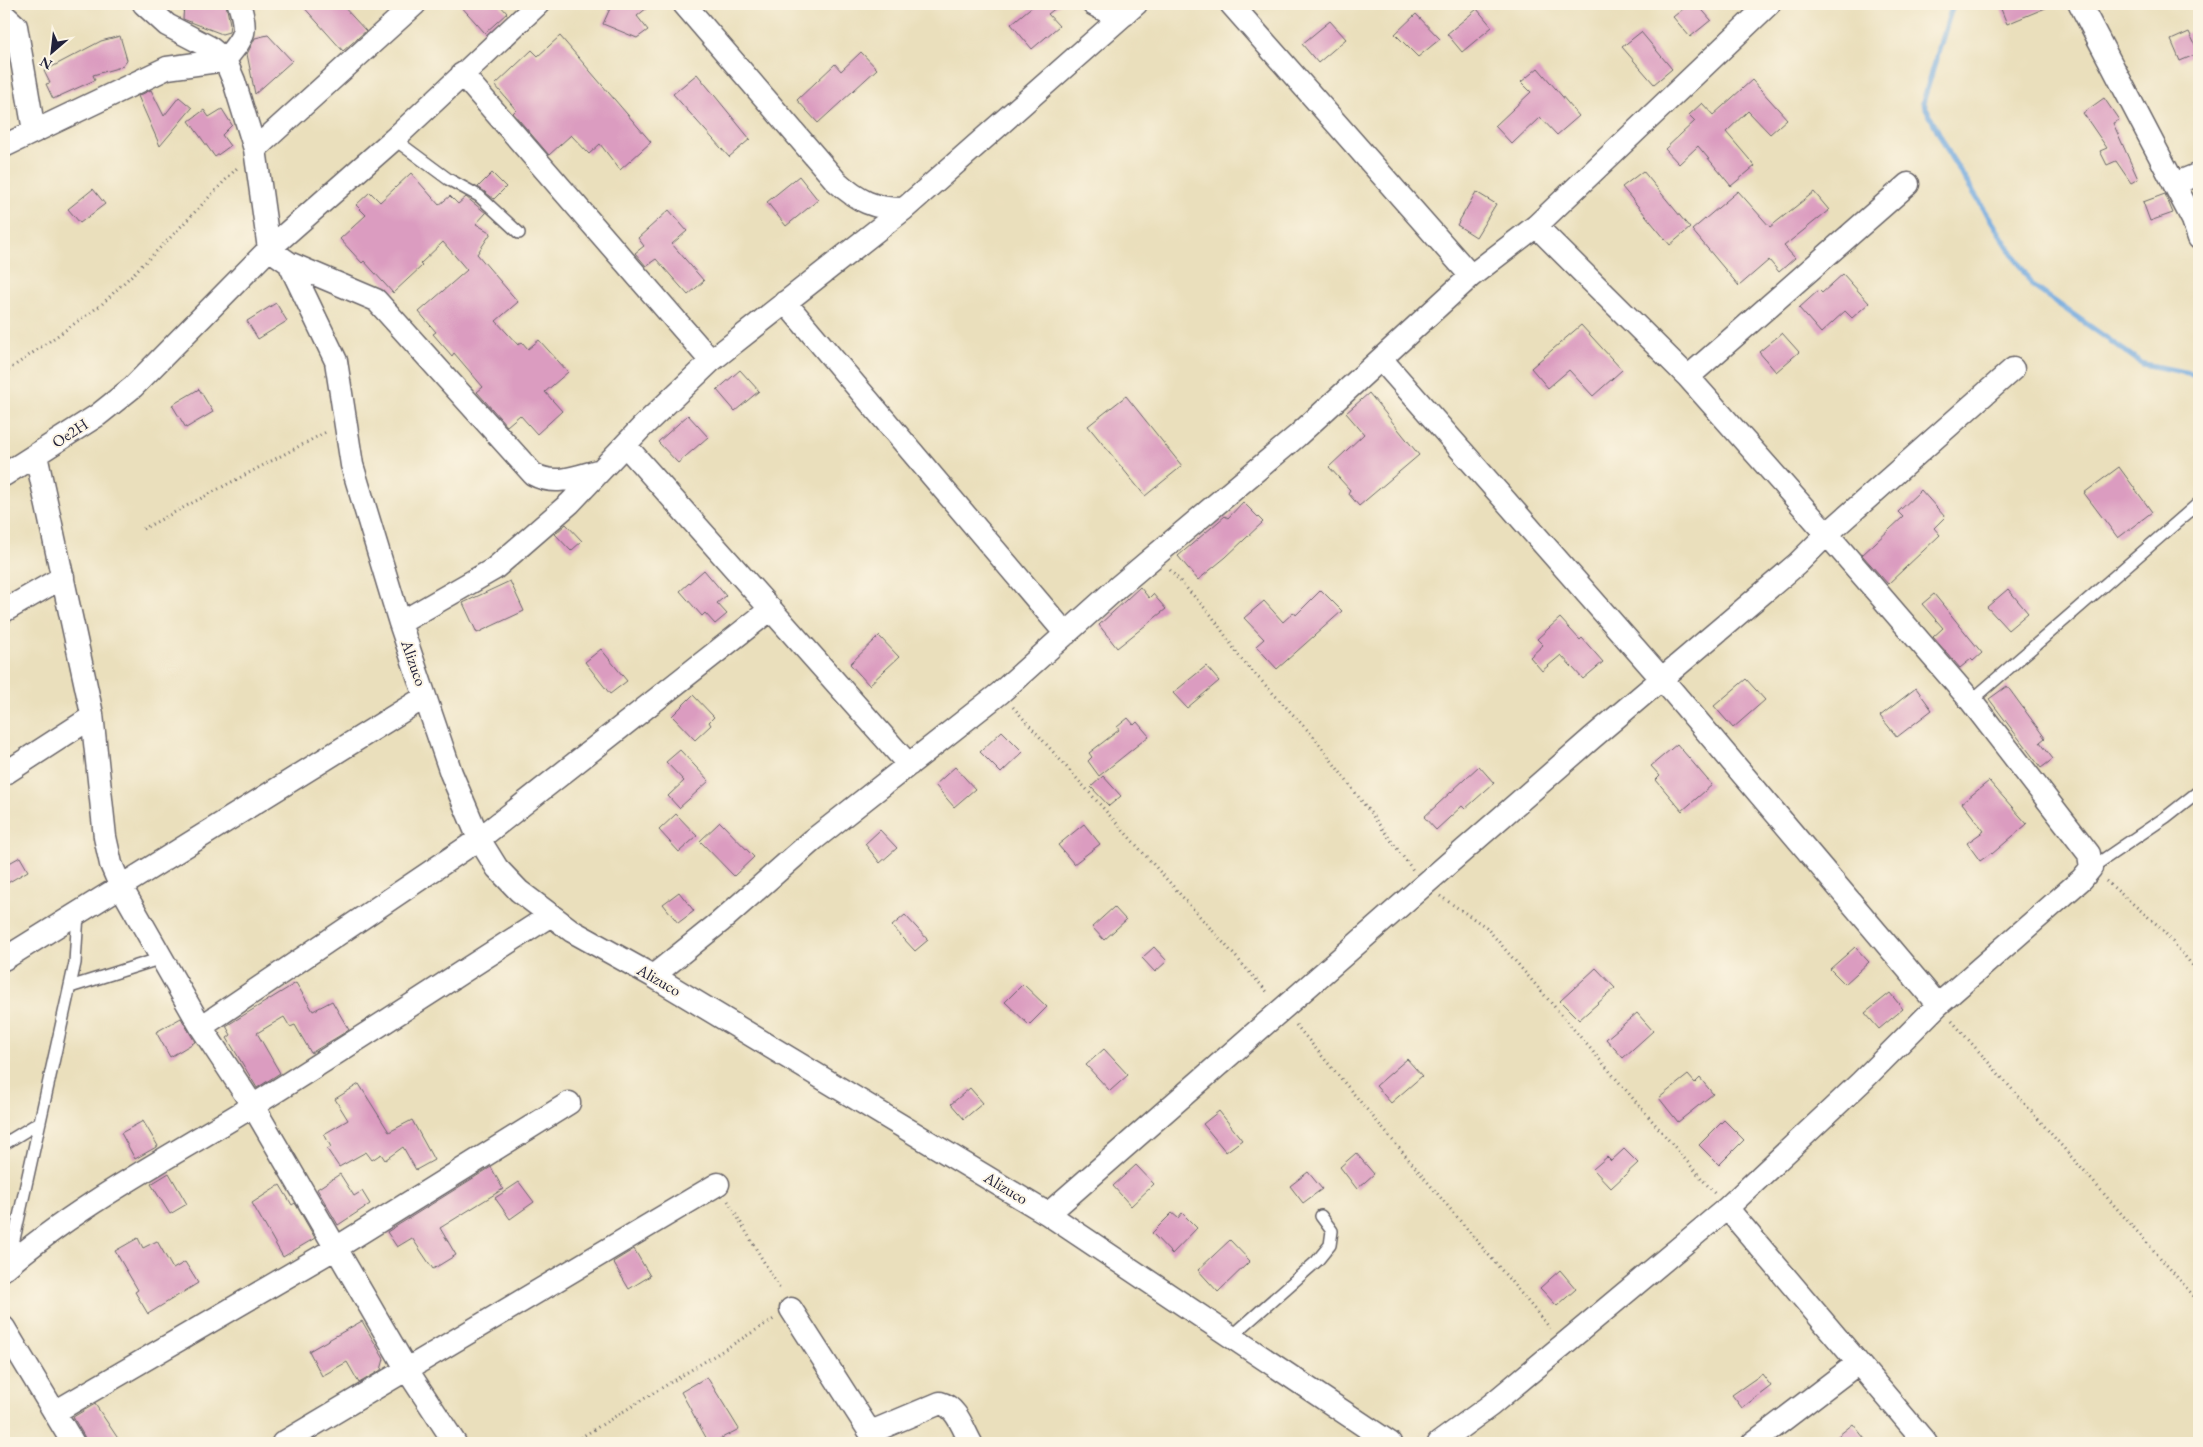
<svg xmlns="http://www.w3.org/2000/svg" width="2203" height="1447" font-family="'EB Garamond',serif">
<style>
.lines{fill:none;stroke-linecap:round;stroke-linejoin:round}
.stream{stroke:#6ea7de;stroke-width:5.5}
.building{fill:#db9cc0}
.lane-casing{stroke:#686468;stroke-width:14}
.street-casing{stroke:#686468;stroke-width:25}
.path{stroke:#686468;stroke-width:3;stroke-dasharray:1 4;stroke-linecap:butt}
.lane{stroke:#fff;stroke-width:11}
.street{stroke:#fff;stroke-width:22}
.labels{text-anchor:middle;dominant-baseline:central;stroke-width:4;stroke-linejoin:round;paint-order:stroke}
.street-label{font-size:16px;fill:#22223b;stroke:#fcf5e5}
</style>
<rect width="100%" height="100%" fill="#fcf5e5"/>
<filter id="ink" filterUnits="userSpaceOnUse"><feTurbulence type="fractalNoise" baseFrequency=".02" numOctaves="2"/><feDisplacementMap in="SourceGraphic" scale="10" xChannelSelector="R" yChannelSelector="G"/><feConvolveMatrix kernelMatrix="1 2 1 2 8 2 1 2 1" color-interpolation-filters="sRGB"/></filter>
<filter id="wash" filterUnits="userSpaceOnUse"><feTurbulence type="fractalNoise" baseFrequency=".0096" numOctaves="4" result="noise"/><feDisplacementMap in="SourceGraphic" scale="20" xChannelSelector="R" yChannelSelector="G"/><feGaussianBlur stdDeviation="1.12" result="paint"/><feColorMatrix in="noise" values="0 0 0 0 0 0 0 0 0 0 0 0 0 0 0 0 0 1.4 0 .05"/><feComposite in="paint" operator="in"/></filter>
<g filter="url(#wash)">
<rect width="100%" height="100%" fill="#eadfbc"/>
<g class="lines">
<path class="stream" d="M1953 4 1923 102 1951 157 2033 286 2143 364 2199 375"/>
</g>
<g id="blocks">
<path class="building" d="M184 4H226L230 24 229 32 222 34 183 19Z
M301 4H341L366 31 343 51Z
M459 4H499L507 13 485 33Z
M612 4H652L637 16 648 30 637 38 603 24Z
M1035 4H1061L1048 14 1059 26 1032 49 1011 24Z
M1689 4H1697L1711 20 1690 37 1673 17Z
M1999 4H2055L2007 24Z
M1477 9 1492 27 1462 52 1447 34Z
M1416 14 1440 39 1418 57 1395 34Z
M1330 21 1346 39 1318 63 1302 44Z
M1641 32 1672 69 1654 84 1622 47Z
M2189 32 2199 53 2180 61 2171 40Z
M268 35 292 61 255 94 247 54 255 38Z
M120 36 127 60 121 67 93 75 95 80 53 99 46 84 50 83 44 71 101 41Z
M560 36 651 142 620 170 600 144 589 154 571 135 549 155 513 113 516 110 495 85 532 50 538 56Z
M861 52 877 69 818 123 797 100 835 64 841 71Z
M1538 68 1579 116 1557 135 1540 117 1512 144 1495 126 1531 92 1521 82Z
M697 74 750 139 729 157 673 94Z
M1752 80 1787 119 1770 134 1748 111 1726 132 1755 166 1731 186 1698 146 1679 164 1665 149 1695 121 1689 115 1702 103 1713 115Z
M151 90 164 116 179 97 192 108 160 146 138 96Z
M2104 98 2119 120 2113 123 2138 179 2131 183 2116 161 2107 165 2100 151 2107 148 2083 113Z
M222 109 232 125 222 135 230 146 215 157 189 121 204 110 209 117Z
M1643 171 1690 228 1670 245 1622 187Z
M411 173 439 205 450 196 458 204 466 197 486 213 476 224 491 233 477 254 518 302 496 321 518 345 522 342 528 349 539 340 568 372 545 392 562 411 537 434 520 415 507 426 477 392 483 387 454 353 452 356 433 334 436 332 419 312 467 270 443 242 420 264 422 266 393 293 364 261 362 263 340 239 366 215 356 205 370 192 380 202Z
M492 173 506 187 494 199 478 187Z
M799 176 818 200 786 226 767 202Z
M93 189 105 204 80 223 68 209Z
M1738 191 1770 227 1814 192 1829 210 1784 246 1795 258 1779 272 1769 260 1739 286 1692 230Z
M1476 192 1496 204 1476 237 1457 225Z
M2165 194 2173 213 2150 221 2143 202Z
M669 210 687 231 672 244 704 281 688 295 656 259 646 266 635 253 644 246 638 238Z
M1843 274 1869 303 1852 318 1845 311 1821 333 1799 308 1819 290 1822 293Z
M276 303 287 321 258 339 247 321Z
M1581 325 1622 370 1593 396 1569 370 1548 388 1531 368Z
M1782 333 1799 352 1776 372 1759 352Z
M740 370 759 391 735 411 717 390Z
M199 389 213 412 186 428 172 405Z
M1369 393 1419 455 1359 506 1348 493 1350 490 1329 467 1364 434 1346 413Z
M1126 396 1182 466 1145 496 1088 426Z
M688 415 708 437 678 463 658 442Z
M2119 467 2152 512 2118 538 2084 493Z
M1921 490 1945 517 1934 528 1940 535 1888 584 1862 555 1903 517 1898 512Z
M1243 502 1263 522 1226 557 1198 580 1178 556 1225 516 1228 518Z
M566 524 582 541 571 551 555 534Z
M704 570 726 596 717 603 727 614 715 624 705 613 702 616 680 591Z
M510 581 524 611 477 633 463 603Z
M1140 587 1149 598 1153 594 1166 609 1117 648 1099 625Z
M2008 589 2028 613 2008 630 1987 607Z
M1321 590 1342 611 1277 669 1256 646 1264 639 1244 618 1264 601 1283 622 1294 612 1296 615Z
M1934 594 1982 653 1973 661 1971 659 1960 668 1933 637 1943 628 1922 604Z
M1560 618 1580 640 1582 638 1603 662 1583 679 1561 655 1542 671 1530 657 1543 645 1537 639Z
M879 636 899 657 869 685 850 664Z
M601 649 627 681 610 694 585 662Z
M1206 666 1219 681 1187 708 1173 693Z
M1746 679 1765 700 1733 728 1714 706Z
M2007 686 2045 738 2040 742 2053 759 2041 768 1989 699Z
M1916 688 1932 710 1897 737 1880 716Z
M693 695 714 717 709 722 711 725 695 740 672 716Z
M1128 718 1134 725 1137 722 1149 736 1099 776 1088 761 1092 757 1089 753 1119 730 1117 727Z
M1002 731 1023 752 1001 773 980 752Z
M1677 744 1712 785 1682 811 1656 780 1660 776 1651 766Z
M680 750 709 781 679 808 668 796 684 781 666 762Z
M1479 766 1494 783 1465 809 1462 806 1436 830 1424 817Z
M955 767 975 789 954 807 935 785Z
M1103 776 1121 796 1109 806 1091 787Z
M1989 781 2027 824 1992 854 1991 853 1980 861 1967 843 1984 831 1962 803Z
M676 814 697 836 679 852 659 830Z
M720 822 754 857 734 876 700 841Z
M1084 824 1100 844 1074 864 1058 845Z
M880 830 897 848 880 863 865 844Z
M20 857 28 871 4 885V866Z
M679 892 694 911 678 923 663 904Z
M1114 907 1126 920 1104 940 1092 927Z
M905 915 928 940 915 951 892 926Z
M1154 947 1167 961 1155 972 1142 958Z
M1855 947 1869 962 1845 984 1830 969Z
M1596 968 1615 988 1579 1020 1560 1001Z
M296 983 313 1011 332 1001 349 1030 311 1053 295 1025 290 1027 284 1017 257 1033 280 1073 257 1088 227 1038 231 1035 226 1026Z
M1023 984 1047 1007 1029 1025 1005 1002Z
M1890 993 1903 1009 1879 1029 1865 1013Z
M1637 1013 1653 1031 1623 1058 1606 1039Z
M181 1018 195 1042 170 1057 156 1032Z
M1104 1049 1128 1075 1110 1091 1086 1065Z
M1407 1059 1422 1076 1391 1103 1376 1086Z
M1688 1075 1695 1083 1700 1078 1713 1094 1678 1122 1659 1098Z
M359 1084 389 1132 412 1120 434 1160 416 1170 403 1147 385 1160 381 1154 372 1160 366 1152 339 1167 327 1149 331 1147 324 1134 348 1120 335 1099Z
M970 1088 983 1103 964 1119 951 1104Z
M1219 1111 1242 1140 1226 1152 1203 1124Z
M1724 1120 1744 1140 1719 1165 1699 1145Z
M143 1121 158 1146 135 1159 121 1133Z
M1624 1149 1638 1163 1611 1188 1593 1169 1607 1157 1611 1161Z
M1356 1153 1374 1174 1357 1189 1340 1167Z
M1136 1165 1154 1184 1131 1206 1113 1186Z
M491 1167 503 1189 440 1228 456 1255 433 1269 412 1238 397 1247 387 1232Z
M1308 1172 1322 1189 1303 1203 1290 1186Z
M169 1173 187 1204 170 1214 151 1184Z
M340 1174 354 1196 362 1191 370 1204 338 1225 317 1189Z
M519 1182 534 1202 510 1219 495 1198Z
M280 1185 292 1205 295 1203 315 1238 283 1257 252 1203Z
M1172 1213 1178 1218 1182 1213 1197 1228 1172 1254 1152 1233Z
M138 1238 143 1248 157 1241 173 1269 185 1262 198 1283 148 1314 135 1292 138 1290 115 1251Z
M1230 1240 1250 1261 1218 1292 1198 1270Z
M634 1249 650 1276 629 1289 613 1262Z
M1560 1270 1576 1289 1557 1306 1540 1288Z
M362 1321 384 1359 381 1370 359 1383 347 1362 322 1376 309 1351Z
M1762 1374 1771 1386 1742 1408 1732 1395Z
M707 1377 739 1429 712 1443H709L681 1392Z
M95 1404 121 1443H86L84 1436 73 1417Z
M1853 1424 1868 1443H1829Z"/>
</g>
</g>
<g filter="url(#ink)">
<use href="#blocks" fill-opacity="0" stroke="#686468" stroke-width="1"/>
<g class="lines">
<defs>
<path id="lane" d="M394 139 448 179 479 196 519 233
M1971 701 2199 503
M2091 868 2166 817 2199 791
M70 987 162 958
M4 1144 40 1122
M9 1262 75 963 78 913
M1231 1337 1317 1261 1330 1245 1332 1231 1321 1216"/>
<path id="street" d="M144 4 167 25 209 47 225 60 234 81 255 149 269 249 289 263 336 361 352 465 400 623 451 773 479 839 497 868 519 891 572 931 653 976 1048 1214 1390 1443
M684 4 836 181C858 201 874 209 904 209
M1093 4 1106 11 1124 15
M1231 4 1471 276
M2080 4 2193 220 2199 238
M4 15 16 26 34 131
M462 74 711 361
M4 146 167 68 225 60C243 37 249 34 239 4
M255 149 415 4
M2174 184 2199 174
M289 263 376 300 533 474C556 487 578 476 601 470
M785 302 1066 634
M1381 359 1662 679 1938 1005
M1688 377 1908 184
M625 445 909 765
M36 455 92 714 105 837 111 864 120 885 201 1027 253 1106 407 1370 455 1443
M4 475 98 415 133 387 269 249 394 139 538 4
M4 611 63 577
M400 623 494 569 570 503 641 428 711 361 904 209 1136 4
M4 774 92 717
M4 959 425 697
M653 976 720 922 813 840 1000 693 1118 587 1297 436 1471 276 1536 226 1769 4
M201 1027 479 839 771 609
M1727 1208 1926 1443
M1048 1214 1592 738 1797 564 1827 534 2013 369
M4 1269C74 1208 159 1163 238 1115 343 1050 446 982 551 915
M791 1309 877 1443
M4 1328 73 1443
M55 1412 336 1248 569 1103
M871 1432 940 1403C957 1407 963 1429 971 1443
M283 1443 718 1184
M1439 1443 1491 1405 1727 1208 1861 1082 1938 1005 2082 879 2091 868 2089 854 1971 701 1827 534 1688 377 1536 226
M1753 1443 1858 1363"/>
</defs>
<use href="#lane" class="lane-casing"/>
<use href="#street" class="street-casing"/>
<path class="path" d="M4 373 101 305 168 240 237 168
M143 529 326 432
M1170 570 1212 616 1241 659 1314 737 1413 870
M1013 707 1269 994
M2106 881 2160 927 2199 973
M1440 896 1486 927 1715 1194
M1952 1021 2199 1302
M1296 1025 1550 1328
M728 1201 781 1291
M572 1443 774 1319"/>
<use href="#lane" class="lane"/>
<use href="#street" class="street"/>
</g>
</g>
<g class="labels">
<g class="street-label">
<text transform="translate(70 433) rotate(-33)">Oe2H</text>
<text transform="translate(414 663) rotate(71)">Alizuco</text>
<text transform="translate(659 980) rotate(30)">Alizuco</text>
<text transform="translate(1006 1188) rotate(31)">Alizuco</text>
</g>
</g>
<rect width="2203" height="1447" fill="none" stroke="#fcf5e5" stroke-width="20"/>
<g transform="translate(52 52) rotate(208)" stroke="#fcf5e5" stroke-width="4" paint-order="stroke">
<path d="M0-4L9 19L0 12L-9 19Z" fill="#22223b"/>
<text y="-8" font-size="14" font-weight="bold" text-anchor="middle" fill="#22223b">N</text>
</g>
</svg>
